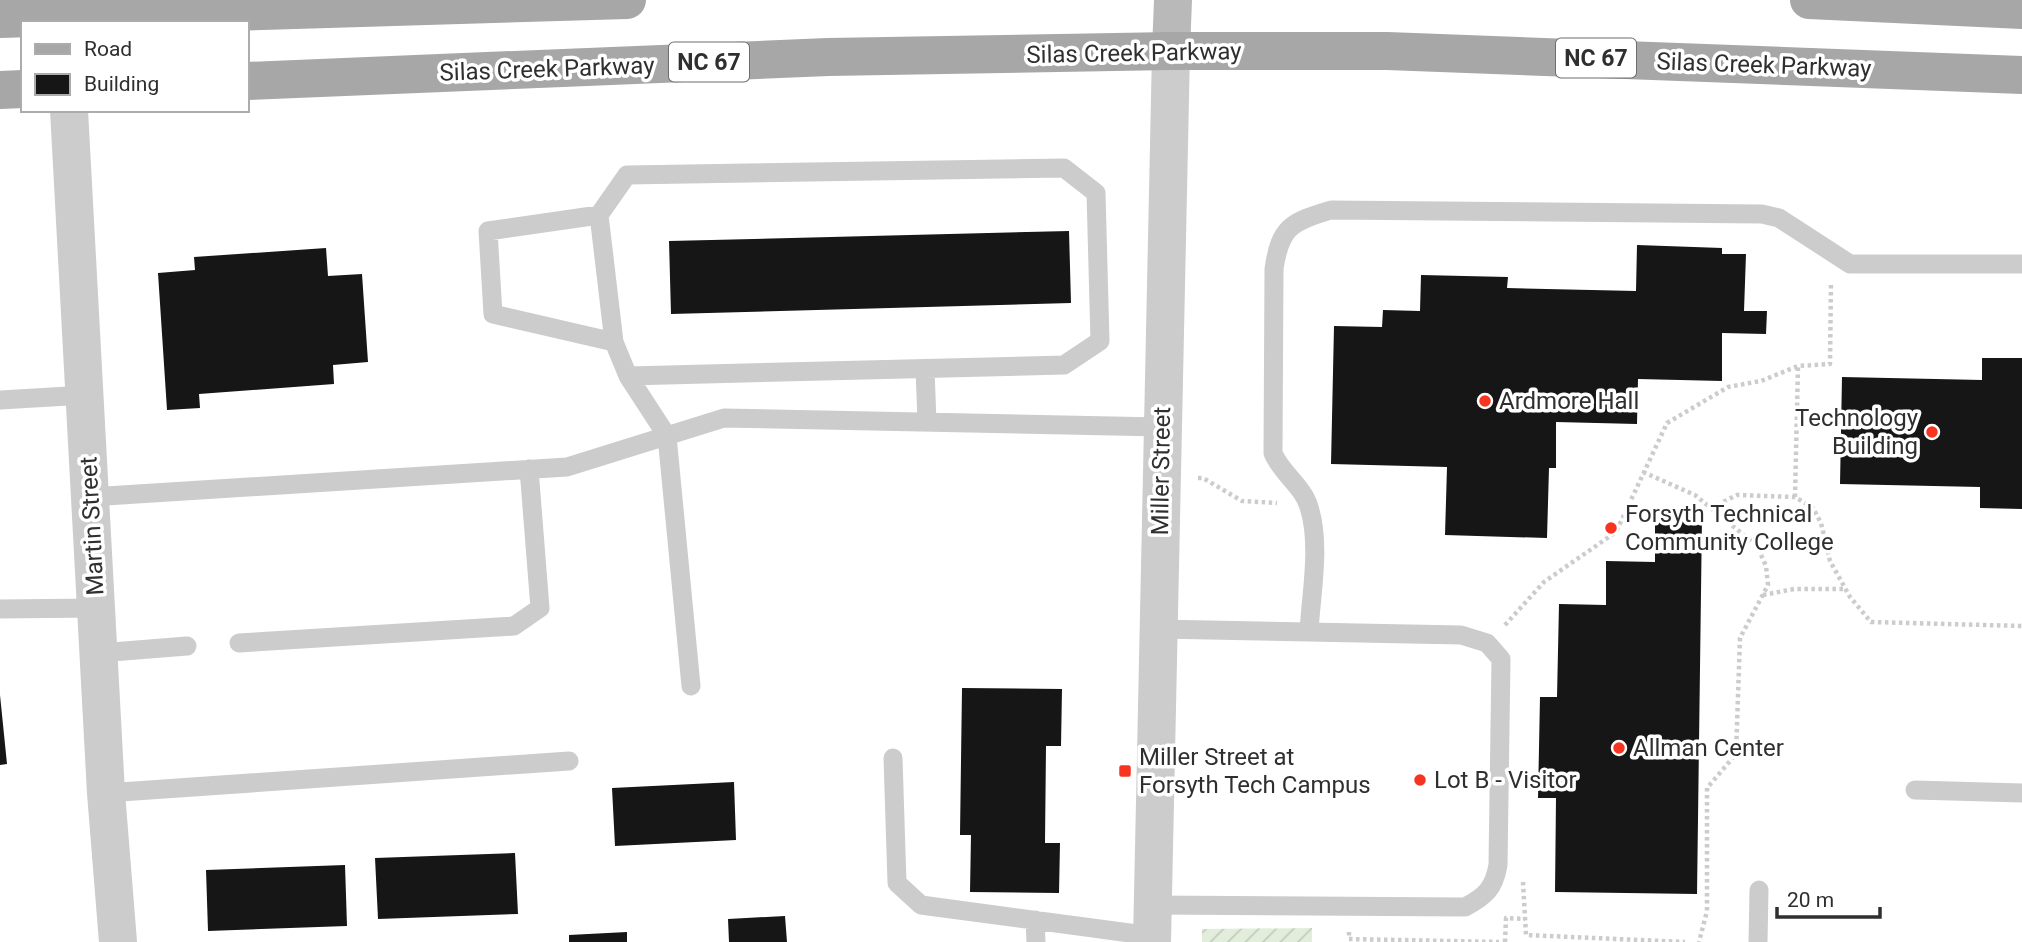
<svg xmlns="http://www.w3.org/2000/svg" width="2022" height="942" font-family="Roboto,sans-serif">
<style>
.garden{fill:url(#garden-furrows)}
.building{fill:#161616}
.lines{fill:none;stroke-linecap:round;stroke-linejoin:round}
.path{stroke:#ccc;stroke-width:4.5;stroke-dasharray:3.5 3.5;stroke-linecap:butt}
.lane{stroke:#ccc;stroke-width:19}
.street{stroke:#ccc;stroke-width:38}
.secondary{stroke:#b9b9b9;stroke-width:38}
.primary{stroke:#a7a7a7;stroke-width:38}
.poi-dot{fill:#f73420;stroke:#fff;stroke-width:2.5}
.labels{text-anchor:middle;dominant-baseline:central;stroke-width:7;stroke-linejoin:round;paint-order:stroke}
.shield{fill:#fff;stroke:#6d6d6d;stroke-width:2}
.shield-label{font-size:23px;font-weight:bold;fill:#2f2f2f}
.street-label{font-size:24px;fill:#2f2f2f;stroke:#fff}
.poi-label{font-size:24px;fill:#2f2f2f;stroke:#fff;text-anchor:start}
</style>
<defs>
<pattern id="garden-furrows" width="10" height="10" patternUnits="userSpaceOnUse" patternTransform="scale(1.75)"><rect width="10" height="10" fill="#e2eedb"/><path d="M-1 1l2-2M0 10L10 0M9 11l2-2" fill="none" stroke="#c2ccbc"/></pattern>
</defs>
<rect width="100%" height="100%" fill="#fff"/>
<path class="garden" d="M1312 928V942H1202V929Z"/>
<path class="building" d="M1069 231 1071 303 671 314 669 241Z
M1637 245 1722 248V254H1746L1744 311H1767L1766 334 1722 333V381L1638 379 1637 424 1556 422V468H1549L1547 538 1445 535 1447 467 1331 464 1334 326 1382 327 1383 310 1420 311 1421 275 1508 277 1507 288 1636 291Z
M326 248 328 276 362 274 368 362 333 365 334 384 199 394 200 408 167 410 158 273 195 270 194 257Z
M1982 358H2022V509L1980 508V487L1840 484 1842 377 1982 380Z
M1655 516 1702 517 1697 894 1555 892 1556 798H1538L1540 697H1557L1559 604 1606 605V561L1655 562Z
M962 688 1062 689 1061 746H1046L1045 843H1060L1059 893 970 892 971 835H960Z
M0 695 7 764 0 765Z
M734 782 736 840 615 846 612 788Z
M515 853 518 914 378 919 375 858Z
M345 865 347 926 208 931 206 870Z
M785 916 787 942H729L728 919Z
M627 932V942H569V935Z"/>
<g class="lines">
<path class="path" d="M1643 472 1695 495 1757 546 1766 566 1768 585 1740 638 1736 754 1707 788V911L1699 942
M1198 478H1203L1242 501 1277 503
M1795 497 1798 366
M1711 508 1737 495 1795 497 1813 508 1821 523 1830 561 1850 597 1871 622 2022 626
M1763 595 1794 589H1846
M1505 625 1544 582 1616 532 1667 423 1728 387 1761 381 1798 366 1830 364 1831 283
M1523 882 1526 935 1685 942
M1349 932V939L1499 942
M1505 942 1506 918 1525 919"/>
<path class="lane" d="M599 215 488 231 493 314 614 342
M925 369 927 422
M628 376 1064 365 1100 341 1096 193 1064 168 627 175 599 215 614 342 628 376 667 436 691 686
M0 400 85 395
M90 497 567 467 724 418 1162 427
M0 609 96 608
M1309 632C1311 593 1321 545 1309 507 1303 486 1281 473 1273 453L1274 269C1280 227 1291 222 1331 210L1762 214 1779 218 1850 264H2022
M239 643 514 626 540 608 529 469
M99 653 187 646
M893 758 897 883 921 905 1152 936
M1915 790 2022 793
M106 793 569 761
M1153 905 1465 907C1486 896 1494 888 1498 865L1501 659 1487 643 1461 635 1158 629
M1035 920 1036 942
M1758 942 1759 890"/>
<path class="street" d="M69 110 106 793 118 942
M1152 942 1171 51"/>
<path class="secondary" d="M1171 51 1173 0"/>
<path class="primary" d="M1809 0 2022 10
M0 19 627 0
M247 81 828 57 1171 51H1387L2022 75
M0 90 23 89"/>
</g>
<g class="poi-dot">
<circle cx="1485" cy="401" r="7"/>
<circle cx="1932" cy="432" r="7"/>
<circle cx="1611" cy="528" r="7"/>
<circle cx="1619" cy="748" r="7"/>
<rect x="1118" y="764" width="14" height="14" rx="3.5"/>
<circle cx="1420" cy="780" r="7"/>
</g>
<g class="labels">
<g class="shield">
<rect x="1556" y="38.5" width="80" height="39" rx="5"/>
<rect x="669" y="42.5" width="80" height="39" rx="5"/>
</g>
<g class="shield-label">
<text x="1596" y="58">NC 67</text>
<text x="709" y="62">NC 67</text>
</g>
<g class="street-label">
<text transform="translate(1134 53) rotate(-1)">Silas Creek Parkway</text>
<text transform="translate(1764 65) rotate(2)">Silas Creek Parkway</text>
<text transform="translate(547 69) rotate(-2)">Silas Creek Parkway</text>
<text transform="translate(1161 471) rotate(-89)">Miller Street</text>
<text transform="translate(92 526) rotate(-93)">Martin Street</text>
</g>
<g class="poi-label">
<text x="1499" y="401">Ardmore Hall</text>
<text x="1918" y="418" text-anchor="end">Technology<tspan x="1918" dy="28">Building</tspan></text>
<text x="1625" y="514">Forsyth Technical<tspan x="1625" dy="28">Community College</tspan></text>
<text x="1633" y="748">Allman Center</text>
<text x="1139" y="757">Miller Street at<tspan x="1139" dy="28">Forsyth Tech Campus</tspan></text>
<text x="1434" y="780">Lot B - Visitor</text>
</g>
</g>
<rect x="21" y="21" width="228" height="91" fill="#ffffff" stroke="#acacac" stroke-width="2"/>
<rect x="35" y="44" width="35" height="10" fill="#a7a7a7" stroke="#acacac" stroke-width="2"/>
<text x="84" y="56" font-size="21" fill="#2f2f2f">Road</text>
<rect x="35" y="74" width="35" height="21" fill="#161616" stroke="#acacac" stroke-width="2"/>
<text x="84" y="91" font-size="21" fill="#2f2f2f">Building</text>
<path d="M1777 907v10h103v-10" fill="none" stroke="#2f2f2f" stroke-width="3.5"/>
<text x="1787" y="907" font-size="21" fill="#2f2f2f" stroke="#ffffff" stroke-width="5" paint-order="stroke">20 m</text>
</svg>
